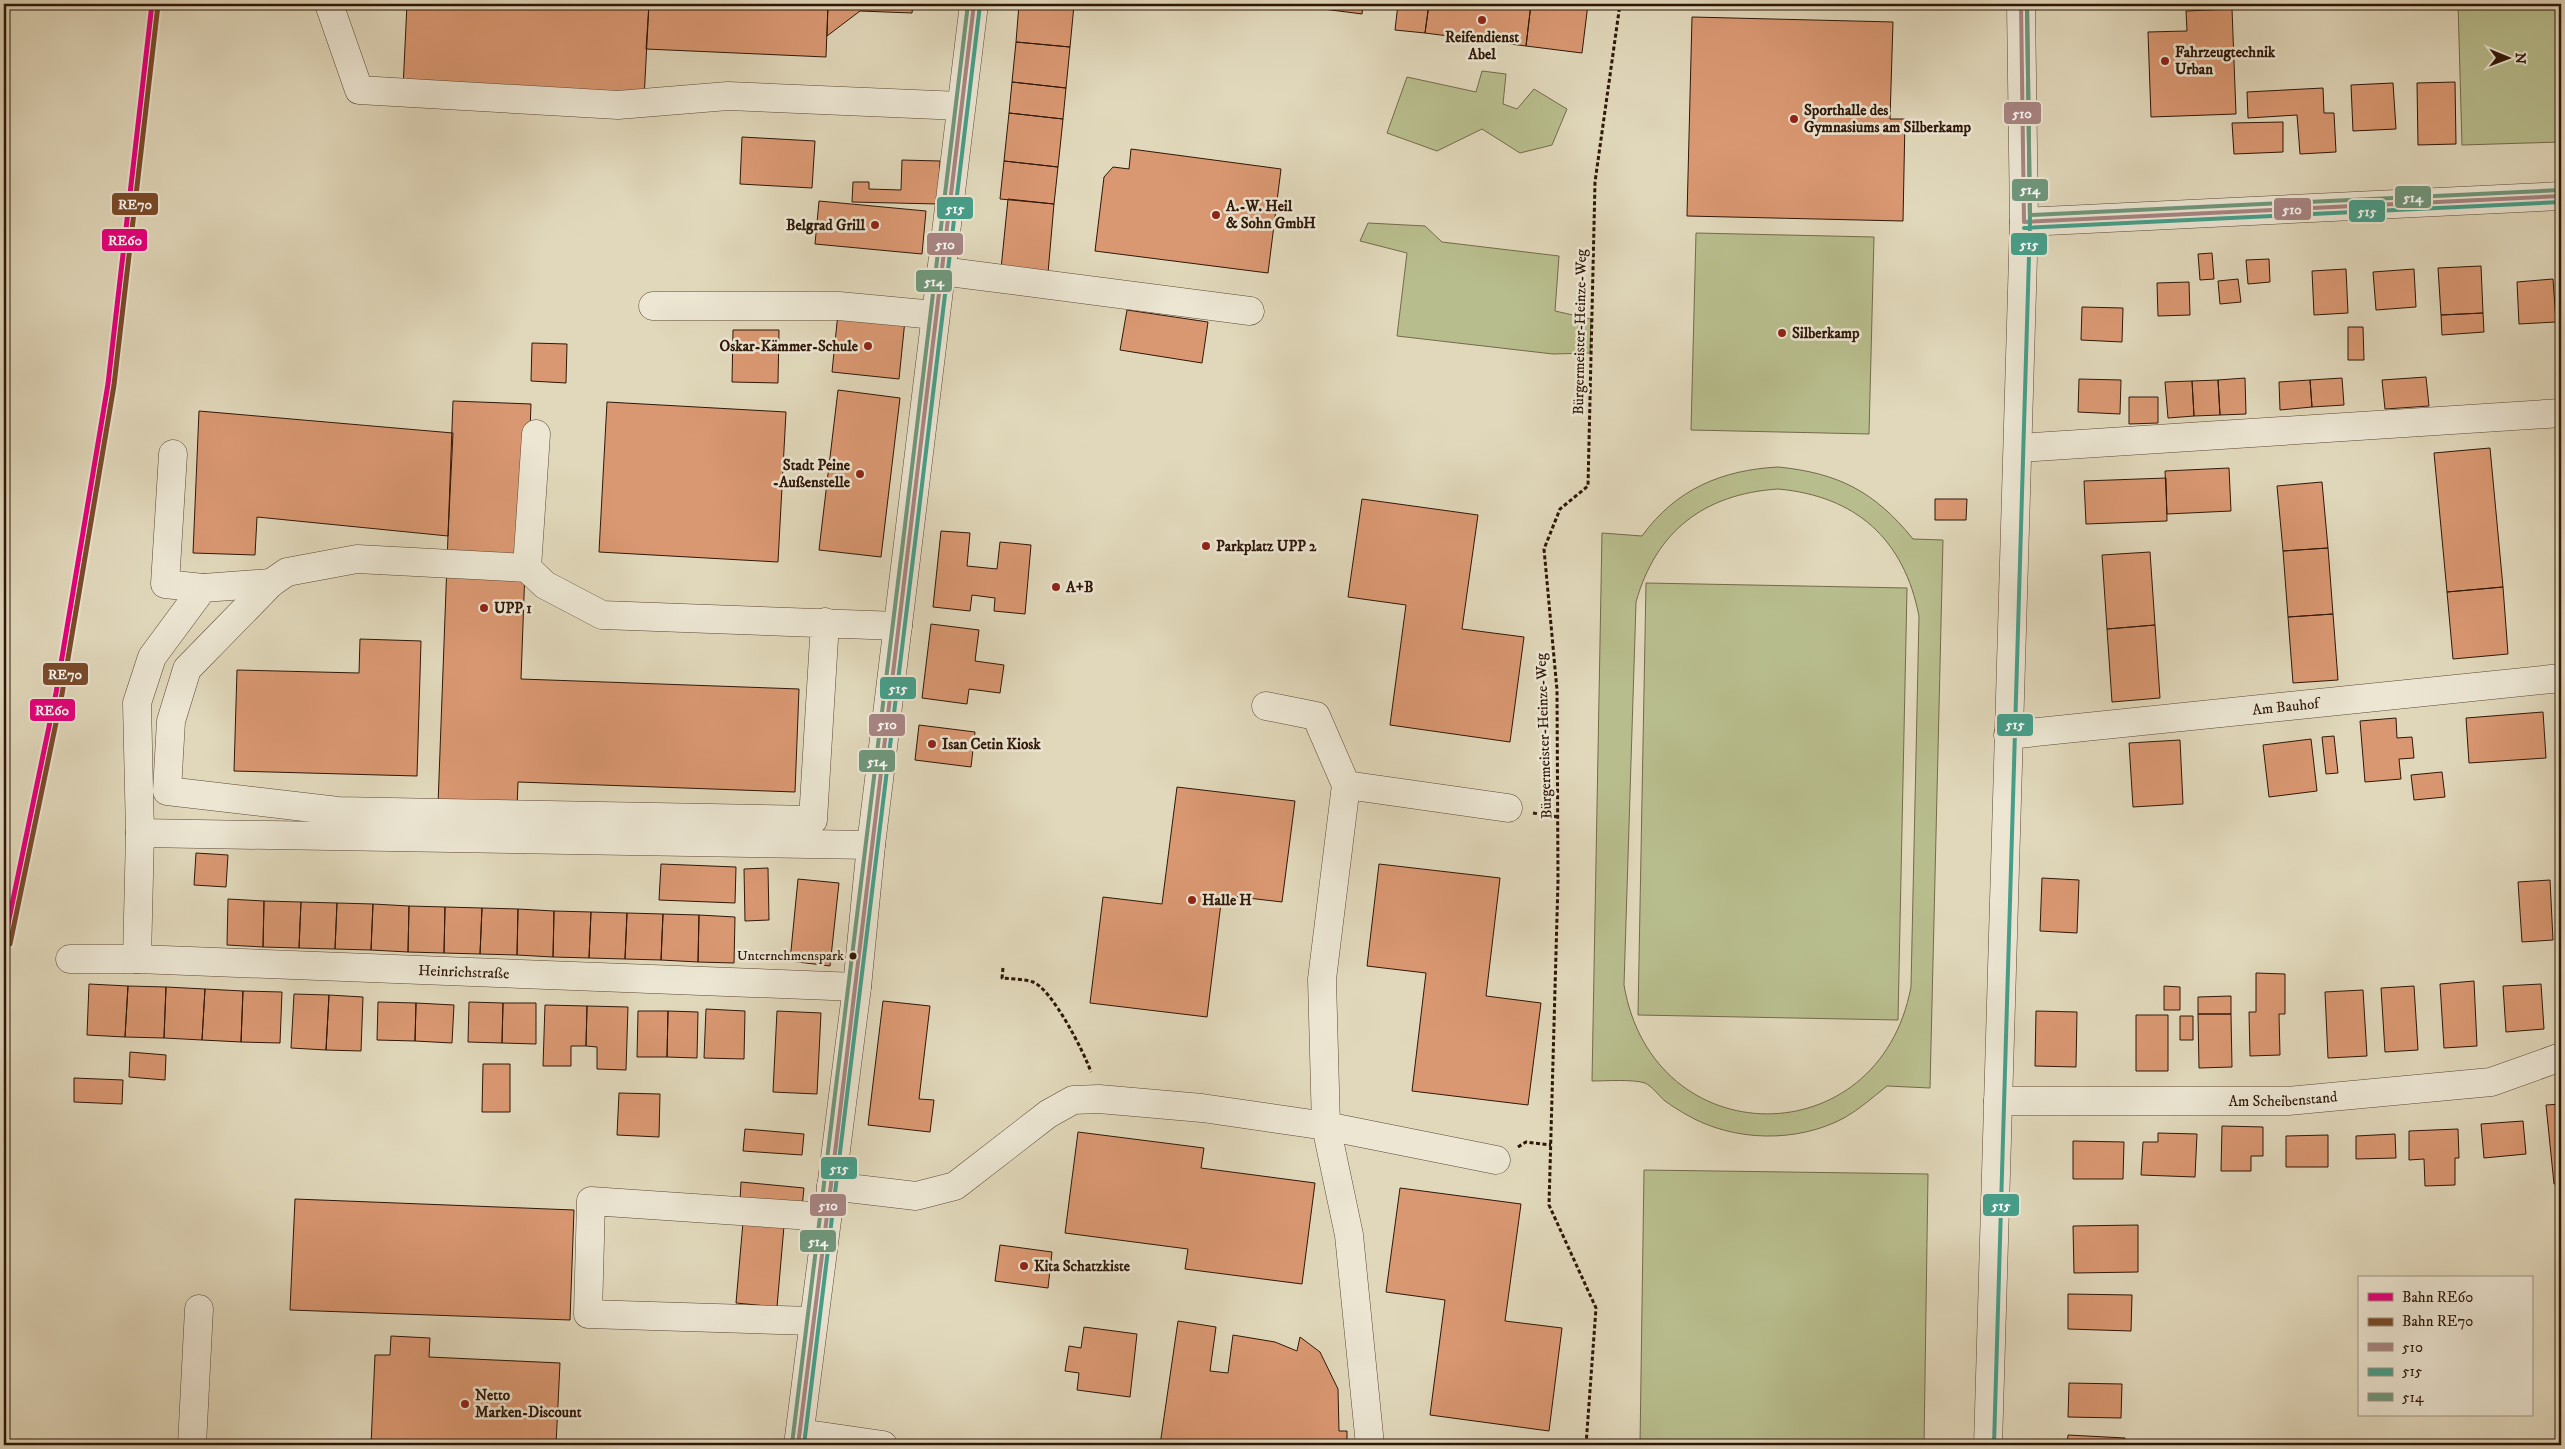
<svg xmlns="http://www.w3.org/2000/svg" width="2565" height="1449" font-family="'IM FELL DW Pica',serif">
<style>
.green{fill:#b8bd8d;stroke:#746a4a;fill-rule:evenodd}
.building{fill:#da9872;stroke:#2f1708}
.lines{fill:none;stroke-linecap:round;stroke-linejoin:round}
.minor-casing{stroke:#5c4735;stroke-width:29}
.path{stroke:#2f1708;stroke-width:3;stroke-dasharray:4 2.5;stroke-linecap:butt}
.minor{stroke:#ece6d3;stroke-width:28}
.bus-1-casing{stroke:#ece6d3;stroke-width:8}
.bus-2-casing{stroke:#ece6d3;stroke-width:8}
.bus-3-casing{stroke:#ece6d3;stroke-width:8}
.bus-1{stroke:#a78583;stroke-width:4}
.bus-2{stroke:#469f8b;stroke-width:4}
.bus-3{stroke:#70977c;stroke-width:4}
.rail-1-casing{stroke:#ece6d3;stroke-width:9}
.rail-2-casing{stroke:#ece6d3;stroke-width:9}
.rail-1{stroke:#e5007d;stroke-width:5}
.rail-2{stroke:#7a4b2a;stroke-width:5}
.poi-dot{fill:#8f2418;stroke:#ece6d3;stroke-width:2}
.bus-dot{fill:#2f1708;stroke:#ece6d3;stroke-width:2}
.labels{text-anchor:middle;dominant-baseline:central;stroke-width:5;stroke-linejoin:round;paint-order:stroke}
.bus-label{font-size:14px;fill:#2f1708;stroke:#ece6d3;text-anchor:end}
.poi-label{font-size:15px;font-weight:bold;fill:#2f1708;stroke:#ece6d3;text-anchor:start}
.street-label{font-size:15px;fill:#2f1708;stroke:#ece6d3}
.line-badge{stroke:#ece6d3;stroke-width:2}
.badge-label{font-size:14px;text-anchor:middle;font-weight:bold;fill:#fff}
</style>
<rect width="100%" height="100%" fill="#e1d8bb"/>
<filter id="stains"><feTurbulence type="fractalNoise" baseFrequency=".004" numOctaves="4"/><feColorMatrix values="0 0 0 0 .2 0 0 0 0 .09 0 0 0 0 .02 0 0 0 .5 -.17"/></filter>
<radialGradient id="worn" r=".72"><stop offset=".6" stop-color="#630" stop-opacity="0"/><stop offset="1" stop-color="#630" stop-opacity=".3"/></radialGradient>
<path class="green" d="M2458 4H2561V142L2462 145Z
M1482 71 1506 74 1503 104 1517 109 1534 89 1567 109 1552 145 1520 153 1482 129 1437 151 1387 133 1407 77 1476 92Z
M1368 223 1425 226 1442 242 1559 256 1555 311 1591 319 1590 353 1553 354 1397 336 1407 253 1360 241Z
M1696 233 1874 237 1869 434 1691 430Z
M1778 467C1839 473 1875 492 1913 539L1943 540 1930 1088 1887 1086C1873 1097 1860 1109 1844 1118 1797 1143 1734 1142 1687 1115 1680 1111 1672 1106 1665 1101 1659 1096 1652 1086 1645 1083 1633 1079 1606 1081 1592 1081L1602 533 1642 536C1676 489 1722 470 1778 467ZM1778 489C1856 496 1904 539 1919 616L1911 987C1879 1157 1653 1156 1624 985L1636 602C1656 531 1704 494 1778 489Z
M1646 583 1907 588 1898 1020 1638 1015Z
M1644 1170 1928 1174 1924 1445H1640Z"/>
<path class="building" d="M407 4H649L644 99 403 88Z
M649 4H828L826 57 646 49Z
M828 4H913L912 13 860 11 827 36Z
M1019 4 1074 5 1070 47 1016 42Z
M1285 4H1363L1362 14Z
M1398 4H1429L1425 33 1395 30Z
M1429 4H1531L1526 46 1425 33Z
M1531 4H1588L1582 53 1526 46Z
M2232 9 2236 114 2151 117 2148 32 2187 31 2186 11Z
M1692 17 1893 22 1890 119H1905L1903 221 1687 216Z
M1016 42 1070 47 1066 88 1012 82Z
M1012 82 1066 88 1063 119 1009 113Z
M2455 82 2456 144 2418 145 2417 83Z
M2393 83 2396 129 2353 131 2351 85Z
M2323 88 2324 113H2334L2336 152 2300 154 2297 115 2248 118 2247 92Z
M1009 113 1063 119 1058 167 1004 161Z
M2283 122V152L2234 154 2232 123Z
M742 137 815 141 812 188 740 184Z
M1131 149 1281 169 1268 273 1095 251 1104 177 1113 167 1129 169Z
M902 160 940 161 938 204 852 202 853 182H869V189L901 190Z
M1004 161 1058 167 1054 204 1000 199Z
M1008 199 1054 204 1048 273 1001 269Z
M819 201 926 211 922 254 815 244Z
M2212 253 2214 279 2200 280 2198 254Z
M2269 259 2270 282 2248 284 2246 260Z
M2481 266 2483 313 2441 315 2438 268Z
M2346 269 2348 313 2314 315 2312 271Z
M2414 269 2416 307 2376 310 2373 272Z
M2238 279 2241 302 2220 304 2218 281Z
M2553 279 2556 322 2519 324 2517 282Z
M2189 282 2190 315 2158 316 2157 283Z
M2082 307 2123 308 2122 342 2081 340Z
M1127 310 1208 322 1202 363 1120 350Z
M838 313 905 320 899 379 832 372Z
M2483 313 2484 332 2442 335 2441 315Z
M2348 327H2363L2364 360H2348Z
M733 330H779L778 383 732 382Z
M532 343 567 344 566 383 531 381Z
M2426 377 2429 406 2385 409 2382 380Z
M2245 378 2246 414 2220 415 2218 380Z
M2342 378 2344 405 2312 407 2310 380Z
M2079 379 2121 380 2120 414 2078 412Z
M2218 380 2220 415 2194 416 2192 381Z
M2310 380 2312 407 2280 410 2279 382Z
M2192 381 2194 416 2168 418 2165 382Z
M838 390 900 398 881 557 819 550Z
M2129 397H2158V423L2129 424Z
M453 401 531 404 521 679 799 689 795 792 518 782 517 808 438 805Z
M607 402 786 412 778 562 599 552Z
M199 411 453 433 448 536 257 517 255 555 193 553Z
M2490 448 2503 587 2447 592 2434 453Z
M2229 468 2231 511 2167 514 2165 471Z
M2166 478 2167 521 2086 524 2084 481Z
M2322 482 2328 548 2283 551 2277 486Z
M1362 499 1478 515 1462 629 1524 637 1510 742 1390 725 1406 605 1348 597Z
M1935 499H1967L1966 520H1935Z
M941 531 970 533 967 566 997 569 1000 542 1031 545 1025 614 994 611 995 598 972 595 970 611 933 607Z
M2328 548 2333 614 2288 617 2283 551Z
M2150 552 2155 625 2107 629 2102 555Z
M2503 587 2508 654 2453 659 2447 592Z
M2333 614 2338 680 2293 683 2288 617Z
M931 624 979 630 975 661 1004 665 1000 693 969 689 967 704 922 698Z
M2155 625 2160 698 2112 702 2107 629Z
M360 639 421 641 417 776 234 771 237 670 359 673Z
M2543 712 2546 758 2469 763 2466 718Z
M2396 718 2397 738 2412 737 2414 758 2399 759 2401 779 2365 782 2360 721Z
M919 725 975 732 971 767 915 760Z
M2334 736 2338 773 2326 774 2322 737Z
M2311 739 2317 791 2269 797 2263 745Z
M2180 740 2183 804 2133 807 2129 743Z
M2442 772 2445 797 2414 800 2411 775Z
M1177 787 1295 801 1282 902 1222 895 1207 1017 1090 1003 1103 897 1162 904Z
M196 853 228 855 226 887 194 885Z
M661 864 736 867 735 903 659 900Z
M1379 864 1500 878 1486 996 1541 1003 1528 1105 1412 1091 1426 973 1367 966Z
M768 868 769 920 745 921 744 869Z
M2042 878 2079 880 2077 933 2040 931Z
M798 879 839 883 830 966 790 961Z
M2550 880 2553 940 2522 942 2518 882Z
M228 899 264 901 263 947 227 945Z
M264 901 301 902 299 948 263 947Z
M301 902 337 903 335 949 299 948Z
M337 903 373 904 371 950 335 949Z
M373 904 409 906 408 952 371 950Z
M409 906 445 907 444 953 408 952Z
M445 907 482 908 480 954 444 953Z
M482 908 518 909 517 955 480 954Z
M518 909 554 911 553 957 517 955Z
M554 911 591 912 589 958 553 957Z
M591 912 627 913 625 959 589 958Z
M627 913 663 914 661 960 625 959Z
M663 914 699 915 698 962 661 960Z
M699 915 735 917 734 963 698 962Z
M2256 973 2285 974V1014H2279L2280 1055 2250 1056 2249 1012H2256Z
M2474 981 2477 1046 2444 1048 2440 984Z
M89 984 128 986 125 1037 87 1035Z
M2541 984 2544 1029 2506 1032 2503 986Z
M128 986 166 987 164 1038 125 1037Z
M2164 986 2180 987V1010H2164Z
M2414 986 2418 1050 2385 1052 2381 988Z
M166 987 205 989 202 1040 164 1038Z
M205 989 243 991 241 1042 202 1040Z
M2363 990 2367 1056 2328 1058 2325 992Z
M243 991 282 992 280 1043 241 1042Z
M294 994 329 995 326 1050 291 1048Z
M329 995 363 997 361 1051 326 1050Z
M2231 996V1014H2198V997Z
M883 1001 930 1006 919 1099 934 1100 930 1132 868 1125Z
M378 1002 416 1003 415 1041 377 1040Z
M469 1002 503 1003 502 1043 468 1042Z
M416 1003 454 1005 452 1043 415 1041Z
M503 1003H536V1044L502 1043Z
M545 1005 587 1006 586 1046H571V1066H543Z
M587 1006 628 1007 626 1070 597 1069V1047L586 1046Z
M706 1009 745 1011 744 1059 704 1058Z
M638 1011H668L667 1057H637Z
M668 1011 698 1012 697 1058 667 1057Z
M777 1011 821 1013 817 1094 773 1092Z
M2036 1011 2077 1012 2076 1067 2035 1066Z
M2198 1014H2231L2232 1067 2199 1068Z
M2136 1015H2168V1071H2136Z
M2180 1016H2193V1040H2180Z
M130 1052 166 1055 165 1080 129 1077Z
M483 1064H510V1112H482Z
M74 1078 123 1080 122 1104 74 1102Z
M619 1093 660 1094 659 1137 617 1135Z
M2561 1104V1183L2554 1184 2546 1105Z
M2523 1121 2526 1154 2484 1158 2481 1124Z
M2222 1126 2263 1127V1156H2251V1171H2221Z
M745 1129 804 1134 802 1155 743 1151Z
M2458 1129 2459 1158H2455V1185L2425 1186 2424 1159 2409 1160V1131Z
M1078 1132 1204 1148 1201 1168 1315 1183 1302 1284 1185 1269 1188 1249 1065 1233Z
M2158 1133 2197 1134 2195 1177 2141 1175 2143 1142H2158Z
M2395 1134 2396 1158 2356 1159V1136Z
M2328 1135V1167H2286V1136Z
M2073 1141 2124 1142 2123 1179H2073Z
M741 1182 804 1188 802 1207 740 1201Z
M1400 1188 1521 1204 1505 1321 1562 1328 1549 1431 1430 1415 1445 1300 1386 1292Z
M295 1199 574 1210 570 1320 290 1310Z
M743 1222 784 1226 777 1307 736 1303Z
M2138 1225V1272L2074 1273 2073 1226Z
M1000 1245 1052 1252 1048 1288 995 1281Z
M2068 1294 2132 1295 2131 1331 2068 1329Z
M1178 1321 1216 1327 1210 1371 1228 1373 1233 1335 1275 1342 1297 1351 1300 1337 1320 1352 1338 1389 1339 1431H1347V1445H1160Z
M1084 1327 1137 1334 1130 1397 1077 1390 1079 1373 1065 1371 1069 1346 1081 1348Z
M391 1336 430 1338 429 1357 560 1363 556 1445H371L375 1355H390Z
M2069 1383 2122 1384 2121 1418 2068 1417Z
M2068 1435 2125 1438 2124 1445H2067Z"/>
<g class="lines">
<defs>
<g id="minor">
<path d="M329 4 359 90 618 105 728 96 961 106"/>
<path d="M2024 222 2561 196"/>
<path d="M941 271 1250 311"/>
<path d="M653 306H839L935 315"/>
<path d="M2018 448 2561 413"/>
<path d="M173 454 165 584 203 588"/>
<path d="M527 568 536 434"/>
<path d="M825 622 813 820 338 811 167 791 171 721 187 669 271 583 287 572 357 559 527 568 545 585 602 615 898 626"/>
<path d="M1266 706 1316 716 1346 785 1322 979 1326 1126 1496 1160"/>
<path id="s1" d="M2008 735 2561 678"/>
<path d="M1346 785 1508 808"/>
<path d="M140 833 871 845"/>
<path id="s2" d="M70 959H137L857 987"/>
<path d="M137 959 140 833 137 703 152 657 203 588 271 583"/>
<path id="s3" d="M1998 1101H2288L2491 1082 2561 1057"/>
<path d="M831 1186 916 1196 955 1186 1048 1114 1073 1100 1099 1099 1202 1108 1326 1126 1349 1235 1370 1445"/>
<path d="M813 1321 588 1314 591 1201 827 1217"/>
<path d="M800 1433 883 1445"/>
<path d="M192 1445 199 1309"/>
<path d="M798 1445 857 987 871 845 974 4"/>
<path d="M1988 1445 2024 222 2021 4"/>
</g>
</defs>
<use href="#minor" class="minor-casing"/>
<path class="path" d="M1533 813 1558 817
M1003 968 1002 978C1012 979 1024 979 1033 982 1052 989 1084 1052 1091 1072
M1518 1147 1526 1142 1551 1145
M1586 1445 1596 1308 1549 1205 1558 881 1557 690 1544 549 1560 509 1588 486 1595 182 1620 4"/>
<use href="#minor" class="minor"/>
<defs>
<path id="bus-1" d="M2021 4 2024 222
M2024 222 2561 196
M798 1445C860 965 915 484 974 4"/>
<path id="bus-2" d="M2024 228 2561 202
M804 1445C866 965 921 485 980 5
M1994 1445 2030 222 2027 4"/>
<path id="bus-3" d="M2027 4 2030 215 2561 190
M792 1444C854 964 909 484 968 4"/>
</defs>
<use href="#bus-1" class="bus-1-casing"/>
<use href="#bus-2" class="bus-2-casing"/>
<use href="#bus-3" class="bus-3-casing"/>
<use href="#bus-1" class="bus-1"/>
<use href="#bus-2" class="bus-2"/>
<use href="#bus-3" class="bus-3"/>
<defs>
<path id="rail-1" d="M4 943 56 693 108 384 152 4"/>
<path id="rail-2" d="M10 944 62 694 114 385 158 5"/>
</defs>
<use href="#rail-1" class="rail-1-casing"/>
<use href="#rail-2" class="rail-2-casing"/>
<use href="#rail-1" class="rail-1"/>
<use href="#rail-2" class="rail-2"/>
</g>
<g class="poi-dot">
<circle cx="1482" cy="20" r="5"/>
<circle cx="2165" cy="61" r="5"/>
<circle cx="1794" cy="119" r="5"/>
<circle cx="1216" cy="215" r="5"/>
<circle cx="875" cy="225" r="5"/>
<circle cx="1782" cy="333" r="5"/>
<circle cx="868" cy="346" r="5"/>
<circle cx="860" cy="474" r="5"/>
<circle cx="1206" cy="546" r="5"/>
<circle cx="1056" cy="587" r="5"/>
<circle cx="484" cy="608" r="5"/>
<circle cx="932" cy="744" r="5"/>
<circle cx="1192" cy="900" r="5"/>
<circle cx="1024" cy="1266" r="5"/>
<circle cx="465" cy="1404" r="5"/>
</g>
<circle class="bus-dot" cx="853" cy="956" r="4.5"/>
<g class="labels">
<g class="bus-label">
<text x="844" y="956">Unternehmenspark</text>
</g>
<g class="poi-label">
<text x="1482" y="37" text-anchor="middle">Reifendienst<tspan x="1482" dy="17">Abel</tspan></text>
<text x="2175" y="52">Fahrzeugtechnik<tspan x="2175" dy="17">Urban</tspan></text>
<text x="1804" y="110">Sporthalle des<tspan x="1804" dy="17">Gymnasiums am Silberkamp</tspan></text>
<text x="1226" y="206">A.-W. Heil<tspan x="1226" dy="17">&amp; Sohn GmbH</tspan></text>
<text x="865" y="225" text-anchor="end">Belgrad Grill</text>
<text x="1792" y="333">Silberkamp</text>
<text x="858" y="346" text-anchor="end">Oskar-Kämmer-Schule</text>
<text x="850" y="465" text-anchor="end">Stadt Peine<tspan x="850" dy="17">-Außenstelle</tspan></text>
<text x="1216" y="546">Parkplatz UPP 2</text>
<text x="1066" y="587">A+B</text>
<text x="494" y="608">UPP 1</text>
<text x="942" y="744">Isan Cetin Kiosk</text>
<text x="1202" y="900">Halle H</text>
<text x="1034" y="1266">Kita Schatzkiste</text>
<text x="475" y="1395">Netto<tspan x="475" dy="17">Marken-Discount</tspan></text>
</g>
<g class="street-label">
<text transform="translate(1580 332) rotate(-89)">Bürgermeister-Heinze-Weg</text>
<text stroke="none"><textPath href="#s1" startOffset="279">Am Bauhof</textPath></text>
<text transform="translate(1544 736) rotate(-92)">Bürgermeister-Heinze-Weg</text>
<text stroke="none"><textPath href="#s2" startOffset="394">Heinrichstraße</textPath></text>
<text stroke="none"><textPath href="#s3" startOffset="285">Am Scheibenstand</textPath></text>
</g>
</g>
<g class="line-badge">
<rect x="2003" y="101" width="39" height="24" rx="5" fill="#a78583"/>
<rect x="2011" y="178" width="38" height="24" rx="5" fill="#70977c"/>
<rect x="2394" y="185" width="38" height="24" rx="5" fill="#70977c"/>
<rect x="111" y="192" width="48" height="24" rx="5" fill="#7a4b2a"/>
<rect x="936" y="196" width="38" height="24" rx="5" fill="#469f8b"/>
<rect x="2273" y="197" width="39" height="24" rx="5" fill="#a78583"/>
<rect x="2348" y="199" width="38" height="24" rx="5" fill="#469f8b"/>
<rect x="101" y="228" width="47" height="24" rx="5" fill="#e5007d"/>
<rect x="926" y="232" width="38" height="24" rx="5" fill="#a78583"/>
<rect x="2010" y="232" width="38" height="24" rx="5" fill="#469f8b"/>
<rect x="915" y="269" width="38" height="24" rx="5" fill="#70977c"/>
<rect x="42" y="662" width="47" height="24" rx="5" fill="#7a4b2a"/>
<rect x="879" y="676" width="38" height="24" rx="5" fill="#469f8b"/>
<rect x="29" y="698" width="47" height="24" rx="5" fill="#e5007d"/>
<rect x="1996" y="713" width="38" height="24" rx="5" fill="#469f8b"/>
<rect x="868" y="713" width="38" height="24" rx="5" fill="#a78583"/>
<rect x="858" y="749" width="38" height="24" rx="5" fill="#70977c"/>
<rect x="820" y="1156" width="38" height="24" rx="5" fill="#469f8b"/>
<rect x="1982" y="1193" width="38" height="24" rx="5" fill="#469f8b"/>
<rect x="809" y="1193" width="38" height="24" rx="5" fill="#a78583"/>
<rect x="799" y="1229" width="38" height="24" rx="5" fill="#70977c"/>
</g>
<g class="badge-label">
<text x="2022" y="118">510</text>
<text x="2030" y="194">514</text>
<text x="2413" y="202">514</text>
<text x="135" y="209">RE70</text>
<text x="955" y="213">515</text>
<text x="2292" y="214">510</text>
<text x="2367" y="216">515</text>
<text x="125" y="245">RE60</text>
<text x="945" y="249">510</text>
<text x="2029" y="249">515</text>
<text x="934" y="286">514</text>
<text x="65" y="679">RE70</text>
<text x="898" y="693">515</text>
<text x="52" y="715">RE60</text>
<text x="2015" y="729">515</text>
<text x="887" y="729">510</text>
<text x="877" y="766">514</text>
<text x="839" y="1173">515</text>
<text x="2001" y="1210">515</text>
<text x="828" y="1210">510</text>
<text x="818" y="1246">514</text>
</g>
<rect width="2565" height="1449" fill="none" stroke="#e1d8bb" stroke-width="20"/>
<rect x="5" y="5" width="2555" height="1439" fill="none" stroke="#2f1708" stroke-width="2.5"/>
<rect x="10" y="10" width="2545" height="1429" fill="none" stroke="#2f1708"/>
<rect x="2358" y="1276" width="175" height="140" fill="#ece6d3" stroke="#a09382"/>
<rect x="2368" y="1293" width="25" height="8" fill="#e5007d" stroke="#a09382"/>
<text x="2402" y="1302" font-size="15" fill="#2f1708">Bahn RE60</text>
<rect x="2368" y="1318" width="25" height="8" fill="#7a4b2a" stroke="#a09382"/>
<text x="2402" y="1326" font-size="15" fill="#2f1708">Bahn RE70</text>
<rect x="2368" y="1343" width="25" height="8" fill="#a78583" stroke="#a09382"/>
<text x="2402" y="1352" font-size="15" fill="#2f1708">510</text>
<rect x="2368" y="1368" width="25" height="8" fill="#469f8b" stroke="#a09382"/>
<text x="2402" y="1376" font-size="15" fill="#2f1708">515</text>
<rect x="2368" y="1393" width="25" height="8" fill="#70977c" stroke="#a09382"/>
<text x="2402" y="1402" font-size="15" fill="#2f1708">514</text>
<g transform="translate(2508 58) rotate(91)" stroke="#ece6d3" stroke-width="4" paint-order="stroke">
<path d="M0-4L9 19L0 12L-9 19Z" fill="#2f1708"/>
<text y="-8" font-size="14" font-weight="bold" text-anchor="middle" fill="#2f1708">N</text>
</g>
<rect width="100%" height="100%" filter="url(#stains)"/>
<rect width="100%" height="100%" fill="url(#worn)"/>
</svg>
